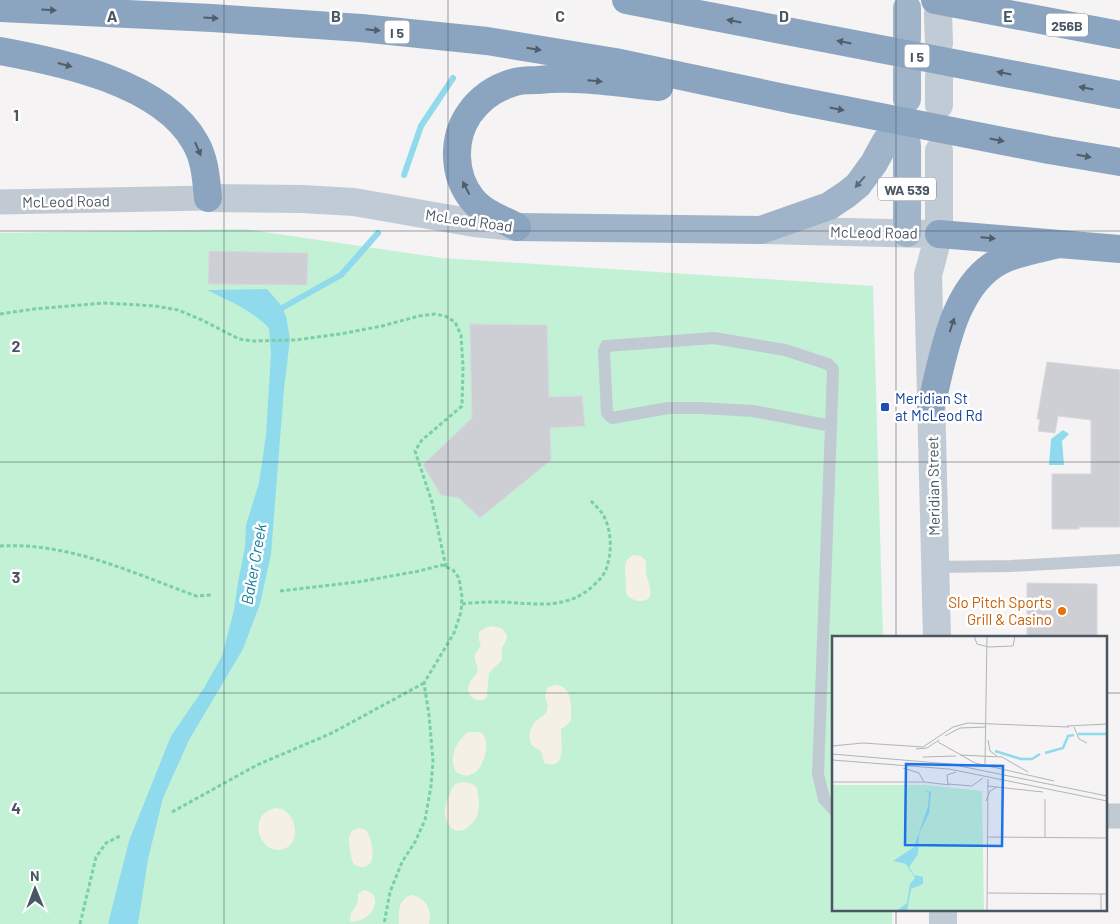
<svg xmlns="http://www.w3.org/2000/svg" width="1120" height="924" font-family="Barlow,sans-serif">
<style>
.green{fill:#c3f1d5}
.sand{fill:#f5f0e5}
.water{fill:#90daee}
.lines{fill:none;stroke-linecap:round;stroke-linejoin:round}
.stream{stroke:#90daee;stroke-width:6}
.building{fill:#cdcfd5;stroke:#d7d9de}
.path{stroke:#7ad0a6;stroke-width:3;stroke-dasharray:4 2.5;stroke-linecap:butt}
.service{stroke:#c1cad2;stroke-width:12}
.minor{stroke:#c1cad2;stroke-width:25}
.secondary{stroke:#c1cbd6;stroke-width:28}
.trunk{stroke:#9fb4c9;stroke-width:28}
.motorway{stroke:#8ba5c1;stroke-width:28}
.oneway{fill:#505e6b}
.oneway2{fill:#5b6976}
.grid{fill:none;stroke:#4a5661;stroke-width:1;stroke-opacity:0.55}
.transit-dot{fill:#1a4fb4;stroke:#fff;stroke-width:2}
.food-dot{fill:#e8710a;stroke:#fff;stroke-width:2}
.labels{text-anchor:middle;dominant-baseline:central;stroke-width:5;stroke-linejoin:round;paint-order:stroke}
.shield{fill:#fff;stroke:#808990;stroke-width:1}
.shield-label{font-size:14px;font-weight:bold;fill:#4a5661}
.street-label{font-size:15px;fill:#4a5661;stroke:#fff}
.transit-label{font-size:15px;fill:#164399;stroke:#fff;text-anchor:start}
.food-label{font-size:15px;fill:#c56008;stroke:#fff;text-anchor:end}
.water-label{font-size:16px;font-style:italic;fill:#0c7c9b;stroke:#fff}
.inset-river{fill:none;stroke:#90daee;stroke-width:2.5}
.inset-road{fill:none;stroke:#b1b4b9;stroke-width:1}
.view{fill:#1a73e8;fill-opacity:0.15;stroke:#1a73e8;stroke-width:2.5}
.inset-edge{fill:none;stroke:#4a5661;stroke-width:2.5}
.grid-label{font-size:16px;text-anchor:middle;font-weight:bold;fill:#4a5661;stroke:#fff;stroke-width:5;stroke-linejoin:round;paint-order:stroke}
</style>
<rect width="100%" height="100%" fill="#f5f3f3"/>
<path class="green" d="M244 229 442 258 873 286 883 638H834V910H892V924H0V233Z"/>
<path class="sand" d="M633 555 641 556 646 561C646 565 646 569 646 573 648 583 658 602 639 601 633 600 629 598 626 593L625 565 627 560Z
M491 626 501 628C511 636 506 640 502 648V660L489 673 487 697 484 700C473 702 464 694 470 683 471 679 475 676 477 673 481 662 467 662 481 646 480 643 479 641 479 639 477 630 485 628 491 626Z
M556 685C569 686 571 699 571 709 571 713 572 718 570 721 568 725 564 727 561 729 560 741 569 771 544 763 543 760 543 755 541 752 538 747 538 750 534 747 526 741 530 727 536 721 540 717 546 716 547 710 550 701 541 699 548 687Z
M468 732H476L482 733C484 736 485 737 486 741 488 750 482 771 472 774 467 777 461 775 456 772 448 759 456 741 468 732Z
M463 782C469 783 475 783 477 789 478 796 480 805 478 812 478 816 475 820 473 822 459 840 444 828 445 809 446 803 448 799 450 794 452 787 454 783 463 782Z
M277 808C292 810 299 829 293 841 291 845 288 847 284 849 259 857 245 812 277 808Z
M360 828 366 830C372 838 379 867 362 867 359 867 356 866 354 864 351 860 351 853 350 849 348 841 348 836 353 830Z
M364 890C386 894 372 924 350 921L351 913 355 908 358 901V894Z
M411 895C425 896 433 911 429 924H399C399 911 397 901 411 895Z"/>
<path class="water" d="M267 289 280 304 286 316 290 339 284 389 271 554 260 604 243 649 189 740 163 798 148 859 138 924H108L129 841 171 736 204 688 222 656 234 610 238 582 245 547 246 525 259 483 266 435 271 353 269 328C252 310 229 301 207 290Z
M1063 430 1069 434 1062 441 1064 465H1049L1051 439Z"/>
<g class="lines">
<path class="stream" d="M404 175 421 126 453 78
M277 314 282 308 341 275 378 233"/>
</g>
<path class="building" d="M209 251 308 253 307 285 208 284Z
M470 324 547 325 549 397 582 396 585 426 550 428 551 460 480 518 459 498 441 495 423 465 472 418Z
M1047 362 1120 370V527H1079V529H1052V474H1091V420L1058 416 1055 433 1038 431 1040 419H1037Z
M1027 583 1097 584V638H1027Z"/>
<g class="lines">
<path class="path" d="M0 314 34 309 104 303 155 306 178 310 202 320 239 339 253 341 295 340 340 334 382 326 419 316 435 314 445 316 455 322 461 335 463 367 462 406 422 440 415 451 432 502 446 567
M0 546C69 542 133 573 196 596L211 595
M280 591 358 582 419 571 442 565 453 570 459 578 462 597 461 612 454 633 424 683 429 715 433 761 431 786 425 820 415 842 402 862 390 892 384 924
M462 604C476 602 490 602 504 602 537 604 569 610 595 584 604 576 607 570 609 558 612 545 610 525 602 513 598 508 593 503 589 499
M172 812 257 765 332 733 424 683
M80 924 96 857 106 843 120 836"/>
<path class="service" d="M831 426 753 411 701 408H668L612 418 607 413 604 351 606 346 714 338 785 350 828 364 833 369 831 426 818 774 824 799 834 810
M935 567 1011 566 1120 560"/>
<path class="minor" d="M0 202 208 198
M1106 816H1120"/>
<path class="secondary" d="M938 14 939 43
M939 76V105
M208 198 302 199 354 202 474 223 517 227
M763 230 930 234
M937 638 928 275 939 234V151
M943 910V924"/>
<path class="trunk" d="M907 8V38
M907 70V99
M517 227 761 230 829 206 847 194 858 185 874 163 886 141
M907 233V145"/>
<path class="motorway" d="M626 0 1120 95
M935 0 1120 35
M0 8 212 18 361 28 487 41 615 62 789 99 1049 150 1120 162
M0 51C61 62 162 83 195 142 205 159 206 178 208 198
M517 227C502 219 483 213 472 199 453 175 452 139 469 114 480 98 497 87 515 82 522 80 531 80 538 80 578 76 619 83 659 87
M939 234 1120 249
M931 406C943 359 952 286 1000 261 1018 252 1039 249 1059 244"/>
</g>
<defs><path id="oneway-solid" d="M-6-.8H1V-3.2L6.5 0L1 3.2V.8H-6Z" transform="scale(1.25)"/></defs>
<g class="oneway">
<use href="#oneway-solid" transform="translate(49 10) rotate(3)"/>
<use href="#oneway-solid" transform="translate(211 18) rotate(3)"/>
<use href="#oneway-solid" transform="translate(734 21) rotate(-169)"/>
<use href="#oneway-solid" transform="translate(373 30) rotate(6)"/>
<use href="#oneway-solid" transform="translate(844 42) rotate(-169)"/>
<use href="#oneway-solid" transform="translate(534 49) rotate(9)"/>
<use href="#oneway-solid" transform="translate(65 65) rotate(15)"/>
<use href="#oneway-solid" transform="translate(1004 73) rotate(-169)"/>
<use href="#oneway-solid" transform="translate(595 81) rotate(5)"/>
<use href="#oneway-solid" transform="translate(1086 88) rotate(-169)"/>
<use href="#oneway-solid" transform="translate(837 109) rotate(11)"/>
<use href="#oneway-solid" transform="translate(997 140) rotate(11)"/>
<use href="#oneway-solid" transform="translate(198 149) rotate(67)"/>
<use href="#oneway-solid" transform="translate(1084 156) rotate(10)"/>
<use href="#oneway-solid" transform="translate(466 188) rotate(-118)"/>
<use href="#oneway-solid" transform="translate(988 238) rotate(5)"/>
<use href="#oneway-solid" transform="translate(952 325) rotate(-72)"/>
</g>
<use class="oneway2" href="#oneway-solid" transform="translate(860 182) rotate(131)"/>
<path class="grid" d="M224 0V924M448 0V924M672 0V924M896 0V638M0 231H1120M0 462H1120M0 693H834M1106 693H1120M896 910V924"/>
<rect class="transit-dot" x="880" y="402" width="10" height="10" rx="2.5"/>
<circle class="food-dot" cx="1062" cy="611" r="5"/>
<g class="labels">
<g class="shield">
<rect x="1046" y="13.5" width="42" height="23" rx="4"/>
<rect x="384.5" y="20.5" width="25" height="23" rx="4"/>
<rect x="904.5" y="44.5" width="25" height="23" rx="4"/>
<rect x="878" y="177.5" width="58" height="23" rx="4"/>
</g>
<g class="shield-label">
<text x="1067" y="25">256B</text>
<text x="397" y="32">I 5</text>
<text x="917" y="56">I 5</text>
<text x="907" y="189">WA 539</text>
</g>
<g class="street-label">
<text transform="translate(66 201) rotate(-1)">McLeod Road</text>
<text transform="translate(469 220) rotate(8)">McLeod Road</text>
<text transform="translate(874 232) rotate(1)">McLeod Road</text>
<text transform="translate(933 486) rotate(-91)">Meridian Street</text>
</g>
<g class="transit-label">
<text x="895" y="398">Meridian St<tspan x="895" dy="17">at McLeod Rd</tspan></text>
</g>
<g class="food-label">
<text x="1052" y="602">Slo Pitch Sports<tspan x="1052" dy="17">Grill &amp; Casino</tspan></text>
</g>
<g class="water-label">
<text transform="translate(253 564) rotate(-80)">Baker Creek</text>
</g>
</g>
<g transform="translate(832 636)">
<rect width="275" height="275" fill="#f5f3f3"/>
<path d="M0 149H95L150 155 152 275H0Z" fill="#c3f1d5"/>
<path d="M92 154 99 156 97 177 87 198 86 218 77 231 82 239 91 241V248L79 253 75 275H64L75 267 78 248 83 242 74 228 61 225 82 211 96 171 97 157Z" fill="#90daee"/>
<path class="inset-river" d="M246 98H275M163 115 189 123H200L208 118M213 117 231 112 236 100 242 99"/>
<path class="inset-road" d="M142 0 145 8 157 11 181 10 183 0M235 90 275 88M242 91 247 103 255 107M113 100 128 92 154 91M156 104 158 115 165 120M106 106 143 127 222 145M0 110 31 107 91 111 121 91 136 87 237 91M84 113 95 112 107 104M0 118 118 128 275 160M128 119 170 121 196 136M91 121 124 120M0 124 117 133 275 165M153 128 155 0M71 132 87 137 92 146M124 136 115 139 116 148 140 150 151 142M0 146H92M92 146 118 149M155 150 211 156M154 165 158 155 165 151M155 201 275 202M213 201V163M155 257 275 258M155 275 156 143M269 275V258"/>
<path class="view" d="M74 128 171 130 170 210 73 209Z"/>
<rect width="275" height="275" class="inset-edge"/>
</g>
<g class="grid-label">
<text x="112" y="22">A</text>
<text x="336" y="22">B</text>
<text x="560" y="22">C</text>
<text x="784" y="22">D</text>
<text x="1008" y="22">E</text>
<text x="16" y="121">1</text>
<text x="16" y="352">2</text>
<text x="16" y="583">3</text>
<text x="16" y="814">4</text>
</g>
<g transform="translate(35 889) rotate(359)" stroke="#ffffff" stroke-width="4" paint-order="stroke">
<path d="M0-4L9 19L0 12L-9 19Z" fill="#4a5661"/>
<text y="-8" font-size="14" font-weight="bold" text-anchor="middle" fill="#4a5661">N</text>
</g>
</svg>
